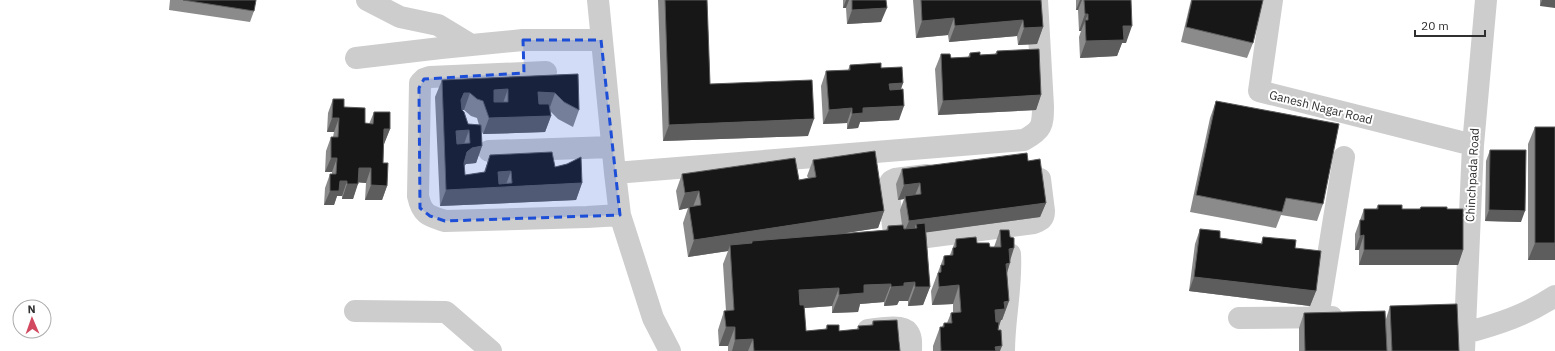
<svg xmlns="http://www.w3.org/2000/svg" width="1555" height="351" font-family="'IBM Plex Sans',sans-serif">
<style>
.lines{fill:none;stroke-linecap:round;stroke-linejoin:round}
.minor{stroke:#cdcdcd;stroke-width:22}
.wall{fill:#8b8b8b;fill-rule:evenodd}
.shaded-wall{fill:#5d5d5d}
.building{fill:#171717;stroke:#5d5d5d;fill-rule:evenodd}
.marked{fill:#1d4ed8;fill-opacity:0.2;stroke:#1d4ed8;stroke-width:3;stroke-dasharray:8 5;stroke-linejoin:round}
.labels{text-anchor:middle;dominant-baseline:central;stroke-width:4;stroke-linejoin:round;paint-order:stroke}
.street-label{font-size:12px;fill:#303030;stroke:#fff}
</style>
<rect width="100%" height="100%" fill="#fff"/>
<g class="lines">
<path class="minor" d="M367 0 400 17 438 25 471 45
M598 0 615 173 620 215 653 318 670 351
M1272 0 1259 91 1473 145
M356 58 441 48 523 40H601
M546 72 430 77 424 79 420 83 418 196C422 215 429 216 445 221L587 217 620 215
M489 151 612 147
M615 173 1024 140C1042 130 1043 126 1043 106L1037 0
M927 175 895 179 891 181 888 187 894 233 897 238 904 240 1034 223C1041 220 1044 219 1044 211L1040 179
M355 311 446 312 491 351
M1318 317 1344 157
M1239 318 1332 317
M868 330C878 329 902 324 908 332 912 337 911 345 911 351
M1465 333C1499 324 1526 315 1555 296
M1004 351C1004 318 1012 287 1010 254
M1464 351 1473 145 1486 0"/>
</g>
<path class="wall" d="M170 0H256L254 11 250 22 169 10Z
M658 0H707L710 84 808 136 663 141Z
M843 0H886L881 22 847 24 846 8H843Z
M913 0H1041L1043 27 1037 44 1018 45 1017 36 949 42 948 35 916 38Z
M1076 0H1131L1126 43H1122L1117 56 1080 58 1079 37 1081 31H1079L1078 10H1076Z
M1191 0H1263L1253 43 1247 58 1181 42Z
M1540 0H1555L1540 6Z
M997 51 1041 95 1036 110 938 115 935 69 941 54 951 58 968 57 970 53 980 55 995 54Z
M850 65 881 68 903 83 901 89 899 120 860 122 858 128 847 129V123L823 124 821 86 826 71 848 70Z
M578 74 579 110 573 127 558 119 550 111 551 116 545 132 483 134 481 130 482 146 476 163 466 164 464 166 465 175 484 172 490 155 555 167 582 183 576 200 440 206 435 97 442 80ZM462 110H464L471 116 477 118 479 125 468 124Z
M333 99 365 123 369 124 374 112 390 129 384 144H383V163L387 186 382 200H365L366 183 358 182 353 199H342V196H337L334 205H324L325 188 330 174H332V172H325L326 151 331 137H333L334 132H327L328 113Z
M1216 101 1323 204 1317 221 1281 215 1276 228 1190 212 1210 118Z
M1535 127 1555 260H1528V144Z
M1490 150 1521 222 1485 221 1486 161Z
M813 160 884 211 878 228 839 234 886 230 888 226 902 225 900 210 904 199 898 200 896 184 902 169 1028 161 1046 203 1040 217 926 232 930 287 923 305 908 306V301H899L897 305 884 306V302L860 304 858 312 832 313V306L804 308 806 331 825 330 827 325 839 331 857 330 858 326H871L873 321 900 351H728V346H719L718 330 724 311H726L723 264 728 251 688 257 683 223 688 208 679 210 676 191 682 174 799 180 808 178 807 176Z
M1378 205 1402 209H1420L1421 207 1447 209 1463 250 1458 265H1359V250H1355V234L1364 209H1376Z
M1200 229 1220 238 1261 243 1263 237 1295 248 1316 291 1310 306 1189 291 1195 244Z
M1000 230 1010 260 1007 274 1009 301 1002 320H1001L998 330 1000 351H933V346L940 327H942L944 323H947L951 313 953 312V304L932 305 931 291 944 256 950 255 956 239 977 243 990 247H994Z
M1390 306 1459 351H1299V328L1304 313 1386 319Z"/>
<path class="shaded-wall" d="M846 0H849L846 8H843Z
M1080 0H1082L1078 10H1076Z
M1542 0H1555V8L1540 6Z
M887 8 881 22 847 24 852 10Z
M1085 14H1088L1081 31H1079Z
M954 18 948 35 916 38 922 21Z
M1023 20 1017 36 949 42 955 26Z
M1123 26H1132L1126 43H1122L1117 56 1080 58 1086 41Z
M1043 27 1037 44 1018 45 1024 28Z
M903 83 898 97 884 98 889 84Z
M508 89 502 106H488L494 90Z
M538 92 555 93 549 110 532 108Z
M464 93H470L464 110H458L461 100Z
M1041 95 1036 110 938 115 943 101Z
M904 106 899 120 860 122 858 128 847 129 852 114 863 108Z
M852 108 847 123 823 124 829 110Z
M551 116 545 132 483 134 489 118Z
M332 118H339L334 132H327Z
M814 119 808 136 663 141 669 125Z
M384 129H390L384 144H379Z
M469 130 463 147 450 148 456 131Z
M482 146 476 163 466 164 461 169 467 152 472 148Z
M331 158H337L332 172H325Z
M359 168H371L366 183 353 182Z
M511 171 505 187 582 183 576 200 440 206 446 190 498 172Z
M340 181H347L342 196H337L334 205H324L330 191Z
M920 183 914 198 905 196 904 199 898 200 904 185Z
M347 184H358L353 199H342Z
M371 185 387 186 382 200H365Z
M699 191 693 207H689L688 208 679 210 685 193Z
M1046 203 1040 217 915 234 917 228 916 224 913 234 903 235 909 221Z
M1489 210 1525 211 1521 222 1485 221Z
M884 211 878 228 750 248 752 243V241L749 248 730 245 728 251 688 257 694 240Z
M1364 235 1359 250H1355L1360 236Z
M1535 243H1555V260H1528Z
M1014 248 1009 264 1010 263 1004 282 999 283 1009 249Z
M1364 250H1463L1458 265H1359Z
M1194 277 1316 291 1310 306 1189 291Z
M915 282 908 301H899L897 305 884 306 891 287 904 283Z
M891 284 884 302 860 304 858 312 832 313 839 295 864 285Z
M959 285 953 304 932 305 939 287Z
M915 287H930L923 305 908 306Z
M839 288 832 306 792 309 799 290Z
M1009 301 1002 320H1001L998 328 988 329 995 310 1004 302Z
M726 327H735L728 346H719Z
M753 339 748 351H732L735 340Z
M1002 346 1000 351H994L995 347Z"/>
<path class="building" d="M183 0H256L254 11Z
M665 0H707L710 84 812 80 814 119 669 125Z
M852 0H886L887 8 852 10Z
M921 0H1041L1043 27 1024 28 1023 20 955 26 954 18 922 21Z
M1084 0H1131L1132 26H1123L1124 40 1086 41 1085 20H1088V14H1085Z
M1192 0H1263L1253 43 1186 27Z
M1039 49 1041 95 943 101 941 54H950L951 58 970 57V53L980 52V55L997 54V51Z
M881 63V68L902 67 903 83 889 84 890 90 903 89 904 106 863 108V113L852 114V108L829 110 826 71 850 70V65Z
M578 74 579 110 564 102 555 93 538 92 539 104H549L551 116 489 118 483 101 477 99 470 93H464L461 100 462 110 464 112 468 124 481 125 482 146 472 148 467 152 464 163 465 175 485 172 490 155 552 152 555 167 567 164 581 157 582 183 446 190 442 80ZM508 89V102H494V90ZM469 130 470 143 457 144 456 131ZM511 171 512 183 499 184 498 172Z
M333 99H344V107L365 108V123L373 124 374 112H390V129H384L383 163H388L387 186 371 185V168H359L358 184H347V181H340L339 191H330V174H336L337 158H331V137H338L339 118H332Z
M1216 101 1339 124 1323 204 1286 198 1282 212 1196 195Z
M1535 127H1555V243H1535Z
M1490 150H1526L1525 211 1489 210Z
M875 151 884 211 694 240 689 207 701 205 699 191 685 193 682 174 795 158 799 180 816 177 813 160Z
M1027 153 1028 161 1040 159 1046 203 909 221 905 196 921 194 920 183 904 185 902 169Z
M1378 205H1402V209H1420L1421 207H1447V209H1463V250H1364V235L1360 236V220H1364V209H1378Z
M925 223 930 287H915V282L904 283V286L891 287V284L864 285V293L839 295V288L799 290 800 305H804L806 331 827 329V325H839V331L859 329 858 326 873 325V321L897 320 900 351H754L753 339 735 340V327H726L724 311 734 310 730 245 752 243V241L888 230V226L903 225 904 229 917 228 916 224Z
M1200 229 1220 231V238L1262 244 1263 237 1296 240 1295 248 1321 251 1316 291 1194 277Z
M1000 230H1009L1010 237 1014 238V248L1009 249 1010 263 1006 264 1009 301 1004 302 1005 309 995 310 996 322H999L998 330H1001L1002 346 995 347 996 351H941L940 327H944V323H952L951 313 961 312 959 285 939 287 938 273 941 272V265H944V256L953 255V248L956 247V239L976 237 977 243H989L990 247H1001Z
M1457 304 1459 351H1392L1390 306Z
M1385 311 1387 351H1305L1304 313Z"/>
<path class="marked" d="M523 40H601L620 215 445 221 430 216 420 208 419 88 424 79 524 73Z"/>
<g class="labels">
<g class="street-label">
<text transform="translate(1321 107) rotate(14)">Ganesh Nagar Road</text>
<text transform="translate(1472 175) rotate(-87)">Chinchpada Road</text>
</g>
</g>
<g transform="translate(32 319) rotate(358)"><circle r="19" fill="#ffffff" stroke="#acacac"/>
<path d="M0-3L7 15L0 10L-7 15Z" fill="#d1485f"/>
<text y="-6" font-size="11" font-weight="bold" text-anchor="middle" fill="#303030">N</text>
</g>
<path d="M1415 30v6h70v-6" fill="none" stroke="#303030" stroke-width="2"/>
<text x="1421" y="30" font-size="12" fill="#303030" stroke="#ffffff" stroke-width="3" paint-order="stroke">20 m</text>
</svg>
